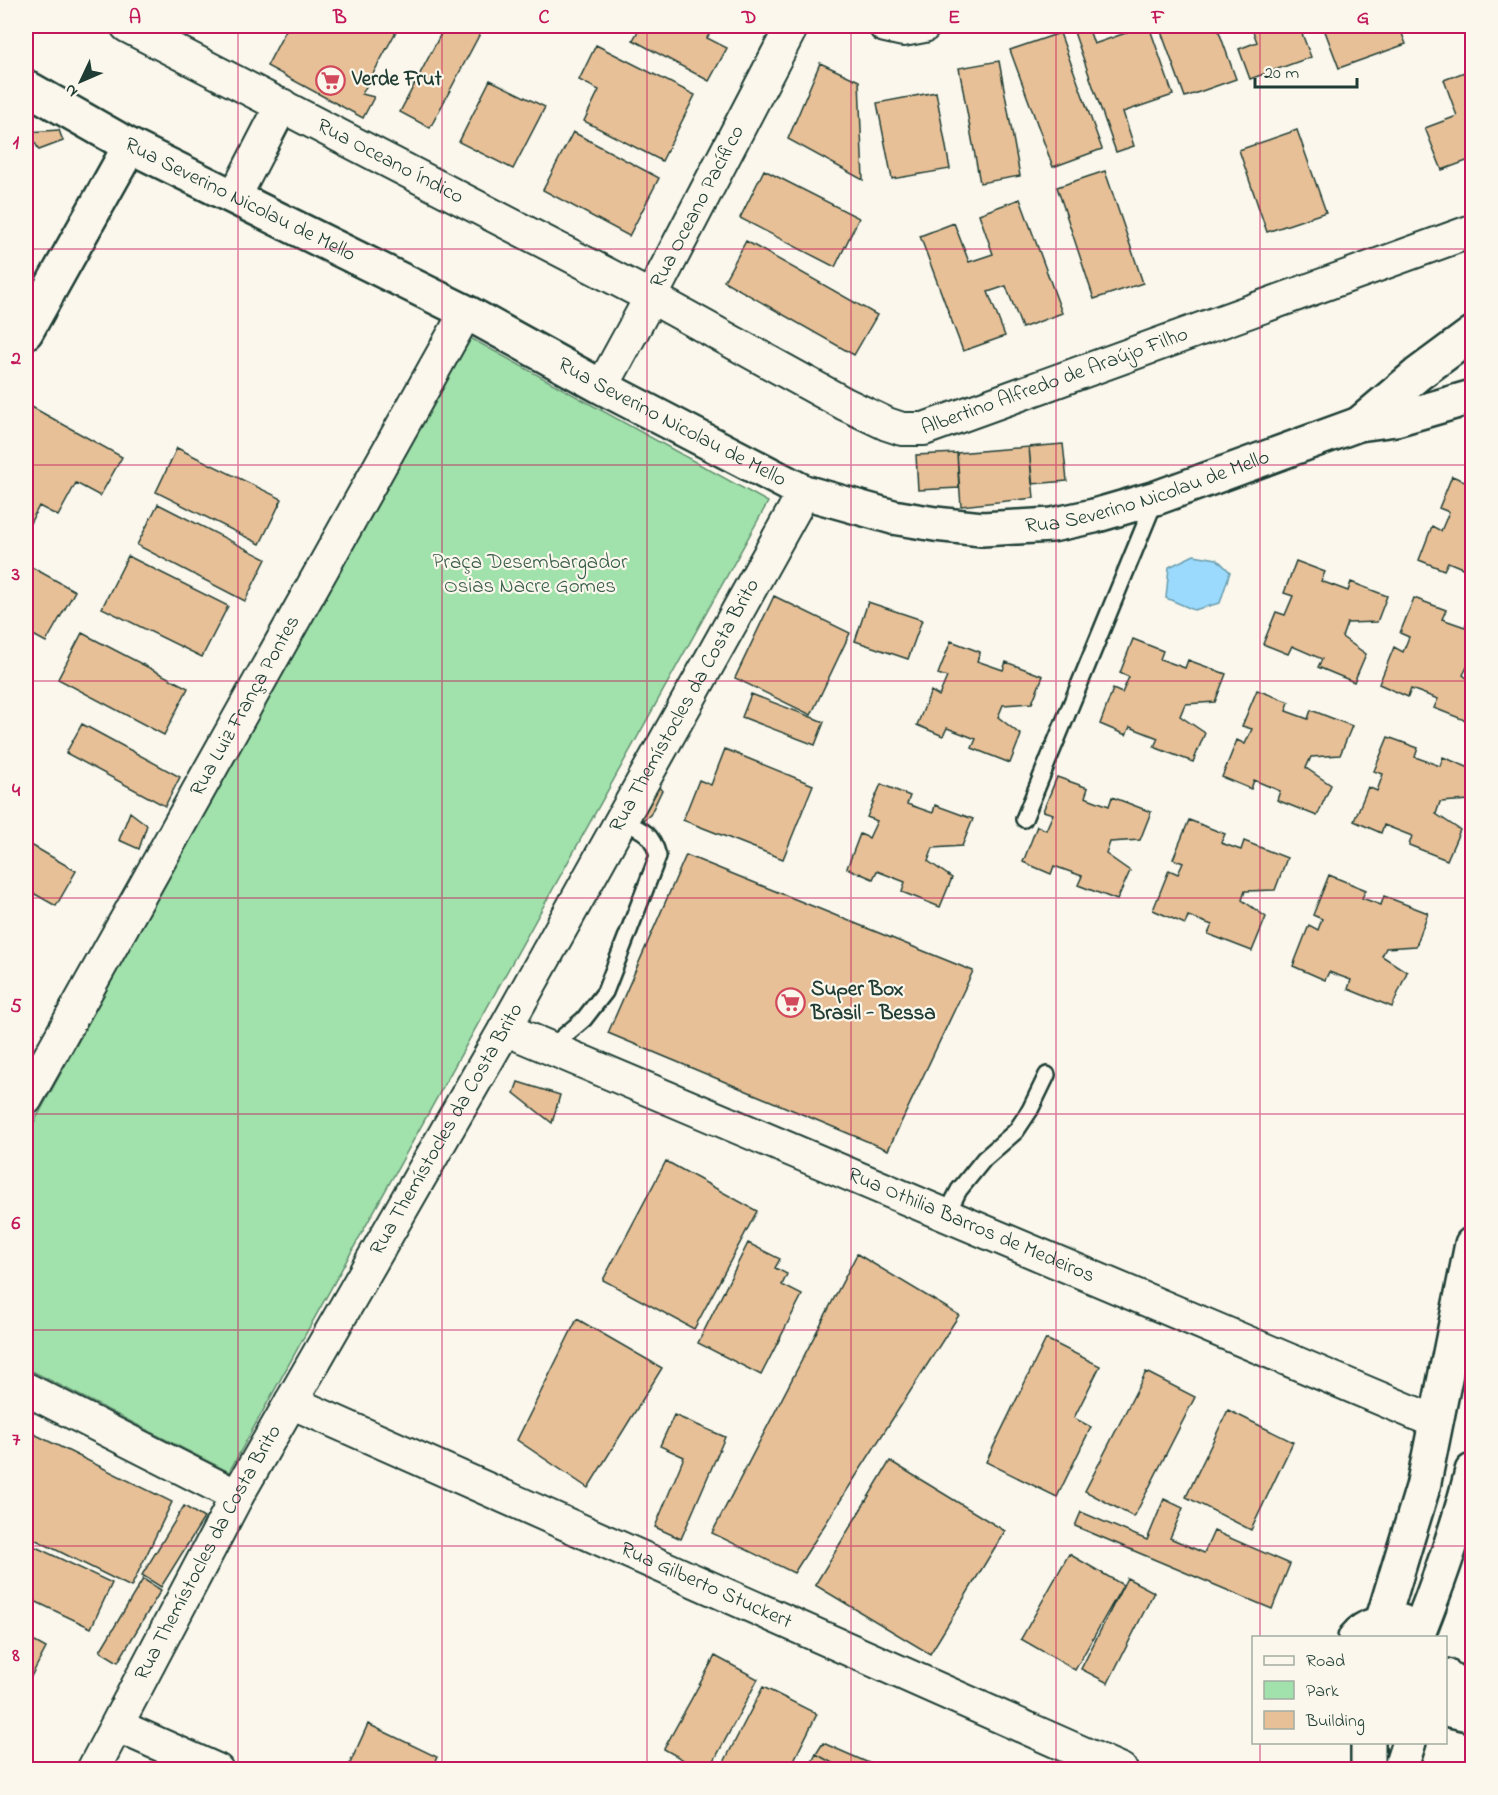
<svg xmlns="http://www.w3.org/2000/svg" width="1498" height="1795" font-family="'Indie Flower',sans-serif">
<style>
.green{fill:#a1e1ab;stroke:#608f70;stroke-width:1.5}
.water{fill:#9bdafc;stroke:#699bac;stroke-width:1.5}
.building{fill:#e8c098;stroke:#1f3d34;stroke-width:1.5}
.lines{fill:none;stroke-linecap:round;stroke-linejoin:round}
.lane-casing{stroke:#1f3d34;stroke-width:20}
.street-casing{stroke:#1f3d34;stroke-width:36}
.secondary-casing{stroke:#1f3d34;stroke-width:38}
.lane{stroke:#fbf7ec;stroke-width:15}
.street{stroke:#fbf7ec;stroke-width:32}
.secondary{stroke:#fbf7ec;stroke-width:33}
.grid{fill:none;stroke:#c2185b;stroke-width:1.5;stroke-opacity:0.55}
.labels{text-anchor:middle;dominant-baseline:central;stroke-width:4.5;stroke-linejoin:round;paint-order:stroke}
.poi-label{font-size:21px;font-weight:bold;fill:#1f3d34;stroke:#fbf7ec;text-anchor:start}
.street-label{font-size:21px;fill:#1f3d34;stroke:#fbf7ec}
.park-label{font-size:21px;fill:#395e4c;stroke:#fbf7ec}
.neatline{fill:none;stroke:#c2185b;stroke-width:2}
.grid-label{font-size:20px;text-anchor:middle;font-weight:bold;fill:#c2185b}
</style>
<rect width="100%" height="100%" fill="#fbf7ec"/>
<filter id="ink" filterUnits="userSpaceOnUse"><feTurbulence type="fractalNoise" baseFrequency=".0167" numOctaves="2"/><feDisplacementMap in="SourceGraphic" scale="12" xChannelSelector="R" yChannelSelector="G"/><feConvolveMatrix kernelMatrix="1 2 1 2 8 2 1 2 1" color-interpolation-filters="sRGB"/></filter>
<g filter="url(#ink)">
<path class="green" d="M465 335 768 502 229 1472 26 1368V1137Z"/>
<path class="water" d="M1194 555 1217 559 1230 572 1220 603 1194 610 1166 598 1169 567Z"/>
<path class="building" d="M288 26H399L362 94 374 97 363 118 267 66Z
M445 26H484L430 128 400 112Z
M641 26H714L707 38 727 48 709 81 633 40Z
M1146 26H1149L1173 95 1123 112 1134 146 1116 152 1074 32 1088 27 1094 44Z
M1159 26H1217L1236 79 1185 97Z
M1251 26H1299L1311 57 1250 79 1239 49 1257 42Z
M1323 26H1399L1406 44 1339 68Z
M1060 33 1102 149 1053 167 1010 50Z
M596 45 695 95 662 161 584 121 599 90 579 80Z
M999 61 1020 176 980 183 959 68Z
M820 63 859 81 863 180 788 139Z
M1472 69V159L1442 170 1425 128 1457 116 1444 80Z
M490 80 545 107 513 169 459 142Z
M936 92 950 169 892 179 877 103Z
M59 130 63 141 39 150 29 132Z
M1297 130 1326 212 1267 232 1239 150Z
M573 132 659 178 629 236 543 190Z
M764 170 859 218 835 267 740 218Z
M1105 171 1143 283 1094 299 1057 187Z
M1020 199 1062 313 1022 328 1006 286 988 292 1005 336 963 351 920 236 954 223 969 262 993 254 979 214Z
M746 241 877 315 854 355 724 281Z
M30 406 122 457 100 496 76 483 58 516 39 506 26 531V415Z
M1063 444 1067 481 1032 484 1029 447Z
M1029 447 1034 498 961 506 957 453Z
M177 448 282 499 260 544 156 492Z
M957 453 959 488 918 490 916 455Z
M1452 476 1472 484V572L1448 562 1444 570 1419 560 1432 526 1441 531 1449 512 1439 508Z
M158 504 266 559 245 601 137 545Z
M128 556 228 606 202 657 102 608Z
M1296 561 1325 572 1321 581 1348 591 1351 582 1387 596 1377 622 1347 623 1342 637 1366 654 1354 682 1318 667 1322 659 1292 646 1288 654 1263 644 1276 612 1285 615 1293 596 1284 593Z
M26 564 75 591 46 642 26 631Z
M774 596 850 633 811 715 735 678Z
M1414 598 1446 610 1442 619 1465 627 1469 618 1472 620V665H1468L1463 675 1472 682V723L1434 708 1438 699 1411 689 1408 697 1379 684 1394 647 1403 652 1409 637 1400 633Z
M868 602 922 620 908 659 855 641Z
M82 633 188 688 164 735 58 679Z
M1133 639 1163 651 1160 659 1185 668 1188 660 1226 674 1215 702 1185 704 1180 716 1205 733 1193 762 1154 747 1158 738 1130 727 1126 735 1100 724 1113 689 1122 693 1129 677 1120 673Z
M951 641 980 652 977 661 1003 670 1006 662 1043 676 1032 703 1003 705 998 717 1021 735 1010 763 972 748 976 739 947 728 943 736 917 725 931 691 939 696 947 677 938 674Z
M1257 690 1289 702 1286 711 1308 719 1311 710 1352 726 1340 755 1311 757 1306 768 1331 785 1317 816 1277 800 1280 791 1254 780 1251 789 1222 777 1237 740 1245 744 1252 729 1242 726Z
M751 694 824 722 815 745 742 717Z
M82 724 180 777 165 806 66 753Z
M1388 737 1418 748 1415 757 1440 766 1443 757 1472 769V794L1470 800 1440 802 1436 814 1460 830 1447 860 1409 845 1412 836 1384 825 1381 833 1354 821 1368 787 1377 791 1383 774 1374 771Z
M725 749 813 785 783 859 683 820 699 780 711 785Z
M1057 777 1088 788 1085 797 1109 806 1112 797 1151 812 1140 840 1110 842 1106 854 1130 871 1117 900 1078 885 1082 876 1054 866 1051 874 1023 862 1037 826 1046 830 1053 814 1043 811Z
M650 782 662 790 650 815 641 821 636 816Z
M881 784 910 796 907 804 933 813 935 805 973 819 962 846 933 848 928 861 952 878 940 907 902 892 905 882 877 871 873 879 847 868 860 834 869 838 877 821 867 817Z
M130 812 147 825 139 849 119 840Z
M1189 820 1225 834 1221 843 1241 850 1244 841 1287 858 1275 890 1245 891 1242 900 1266 917 1252 951 1208 934 1212 925 1188 916 1185 924 1153 910 1169 870 1178 874 1183 863 1173 859Z
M26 842 76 871 56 906 26 889Z
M686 855 973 971 888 1150 608 1033Z
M1329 875 1366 890 1362 898 1381 905 1384 896 1428 913 1416 946 1386 948 1382 956 1407 972 1392 1007 1348 989 1351 980 1329 972 1325 980 1293 966 1309 925 1318 930 1322 919 1313 915Z
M26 941 32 944 26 955Z
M518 1082 560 1095 552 1123 514 1093Z
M666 1161 757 1211 694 1329 603 1280Z
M748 1243 780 1259 775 1268 787 1274 782 1285 802 1295 761 1375 698 1343Z
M857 1254 959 1315 794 1573 712 1533Z
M577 1319 662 1368 588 1488 517 1440Z
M1046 1339 1100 1366 1074 1418 1091 1427 1057 1497 986 1462Z
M1146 1372 1195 1397 1134 1517 1085 1491Z
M1228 1410 1293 1442 1251 1530 1186 1497Z
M674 1415 725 1437 681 1539 655 1527 684 1457 660 1446Z
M26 1430 172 1502 131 1587 26 1535Z
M890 1461 1005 1531 930 1654 815 1585Z
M1164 1499 1183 1508 1170 1538 1204 1553 1214 1531 1290 1564 1272 1609 1075 1526 1081 1512 1147 1540Z
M184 1506 204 1518 161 1587 142 1575Z
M27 1543 112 1583 91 1628 26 1597V1547Z
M1069 1554 1123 1585 1075 1670 1021 1639Z
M1127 1578 1154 1592 1108 1683 1081 1669Z
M143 1579 161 1590 118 1662 100 1651Z
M26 1637 46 1648 26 1686Z
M715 1656 758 1679 709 1770H701L664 1749Z
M763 1687 817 1714 789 1770H720Z
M368 1724 437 1757 431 1770H347Z
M823 1743 885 1770H845L816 1754Z
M816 1754 845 1770H808Z"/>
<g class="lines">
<defs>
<path id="lane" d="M1024 819 1156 498
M550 1048 584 1019 605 992 658 856C652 833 643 830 622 821
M946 1215 959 1190 984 1159 1016 1131 1030 1110 1047 1075"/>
<g id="street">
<path id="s1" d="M127 26 651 297 845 404 887 424 902 429H924L1472 231"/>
<path d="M885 26 903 30 924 26"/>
<path d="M235 196 282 105"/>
<path id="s2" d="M602 387 651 297 792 26"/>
<path id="s3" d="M505 1029 1436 1422"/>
<path id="s4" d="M26 1099 466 312"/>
<path d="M26 1389 237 1496"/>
<path id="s5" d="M291 1402 1121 1770"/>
<path d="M118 1726 217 1770"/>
<path id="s6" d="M93 1770 237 1496 505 1029 804 492"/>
</g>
<g id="secondary">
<path id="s7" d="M26 87 130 146 466 312 602 387 804 492 893 517 935 524 982 529 1052 525 1094 516 1156 498 1359 424 1396 419 1472 397"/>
<path d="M26 332 130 146"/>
<path d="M1359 424 1418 374 1472 334"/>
<path d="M1382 1622 1423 1487 1472 1244"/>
<path d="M1420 1629C1440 1578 1459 1525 1472 1471"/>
<path d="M1355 1638C1367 1623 1384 1622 1402 1622"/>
<path d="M1446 1676 1472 1695"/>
<path d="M1446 1709 1472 1715"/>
<path d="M1368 1742V1770"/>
<path d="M1400 1770 1409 1742"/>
</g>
</defs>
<use href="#lane" class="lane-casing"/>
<use href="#street" class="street-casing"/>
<use href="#secondary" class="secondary-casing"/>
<use href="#lane" class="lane"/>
<use href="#street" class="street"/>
<use href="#secondary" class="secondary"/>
</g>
</g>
<path class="grid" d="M238 26V1770M442 26V1770M647 26V1770M851 26V1770M1056 26V1770M1260 26V1638M26 249H1472M26 465H1472M26 681H1472M26 898H1472M26 1114H1472M26 1330H1472M26 1546H1472M1260 1742V1770"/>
<defs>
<symbol id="supermarket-ring" viewBox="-11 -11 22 22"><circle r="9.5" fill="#fbf7ec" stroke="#d1495b" stroke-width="1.5"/><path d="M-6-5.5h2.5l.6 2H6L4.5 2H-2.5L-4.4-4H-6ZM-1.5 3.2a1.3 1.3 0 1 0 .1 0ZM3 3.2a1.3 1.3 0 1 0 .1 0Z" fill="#d1495b"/></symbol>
</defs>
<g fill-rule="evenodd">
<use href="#supermarket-ring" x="314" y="64" width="33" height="33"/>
<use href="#supermarket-ring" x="774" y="986" width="33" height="33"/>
</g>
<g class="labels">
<g class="poi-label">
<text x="352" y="80">Verde Frut</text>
<text x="811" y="990">Super Box<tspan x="811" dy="24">Brasil - Bessa</tspan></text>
</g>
<g class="street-label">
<text stroke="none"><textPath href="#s1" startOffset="296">Rua Oceano Índico</textPath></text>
<text stroke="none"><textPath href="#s7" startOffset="242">Rua Severino Nicolau de Mello</textPath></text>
<text stroke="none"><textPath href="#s2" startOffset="204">Rua Oceano Pacífico</textPath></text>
<text stroke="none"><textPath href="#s1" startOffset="1035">Albertino Alfredo de Araújo Filho</textPath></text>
<text stroke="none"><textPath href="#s7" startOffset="728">Rua Severino Nicolau de Mello</textPath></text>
<text stroke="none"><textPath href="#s7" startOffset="1230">Rua Severino Nicolau de Mello</textPath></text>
<text stroke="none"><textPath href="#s4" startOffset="450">Rua Luiz França Pontes</textPath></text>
<text stroke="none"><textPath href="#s6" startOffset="1218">Rua Themístocles da Costa Brito</textPath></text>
<text stroke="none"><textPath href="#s6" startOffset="732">Rua Themístocles da Costa Brito</textPath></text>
<text stroke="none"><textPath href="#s3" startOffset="506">Rua Othilia Barros de Medeiros</textPath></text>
<text stroke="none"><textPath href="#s6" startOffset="246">Rua Themístocles da Costa Brito</textPath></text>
<text stroke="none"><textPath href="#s5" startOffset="454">Rua Gilberto Stuckert</textPath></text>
</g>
<g class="park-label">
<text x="530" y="563">Praça Desembargador<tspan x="530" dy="24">Osias Nacre Gomes</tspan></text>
</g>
</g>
<rect width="1498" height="1795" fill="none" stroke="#fbf7ec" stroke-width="66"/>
<rect x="1252" y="1636" width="195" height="108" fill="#fbf7ec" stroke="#a3ada2" stroke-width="1.5"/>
<rect x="1264" y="1656" width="30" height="9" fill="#fbf7ec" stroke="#a3ada2" stroke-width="1.5"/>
<text x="1306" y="1666" font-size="18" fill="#1f3d34">Road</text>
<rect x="1264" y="1681" width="30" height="18" fill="#a1e1ab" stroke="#a3ada2" stroke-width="1.5"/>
<text x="1306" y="1696" font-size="18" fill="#1f3d34">Park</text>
<rect x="1264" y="1711" width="30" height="18" fill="#e8c098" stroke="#a3ada2" stroke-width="1.5"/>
<text x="1306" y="1726" font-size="18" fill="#1f3d34">Building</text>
<g transform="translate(81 81) rotate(226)" stroke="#fbf7ec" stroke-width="4.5" paint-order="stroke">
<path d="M0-4.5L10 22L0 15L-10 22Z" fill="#1f3d34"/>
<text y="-9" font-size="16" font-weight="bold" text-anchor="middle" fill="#1f3d34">N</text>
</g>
<path d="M1255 78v9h102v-9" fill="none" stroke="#1f3d34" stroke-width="3"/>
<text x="1264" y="78" font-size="18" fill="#1f3d34" stroke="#fbf7ec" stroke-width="4.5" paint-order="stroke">20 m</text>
<rect x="33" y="33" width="1432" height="1729" class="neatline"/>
<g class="grid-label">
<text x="135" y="23">A</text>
<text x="340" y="23">B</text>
<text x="544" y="23">C</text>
<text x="749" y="23">D</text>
<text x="954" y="23">E</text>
<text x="1158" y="23">F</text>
<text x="1363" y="23">G</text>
<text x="16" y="148">1</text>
<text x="16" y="364">2</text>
<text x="16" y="580">3</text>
<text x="16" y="796">4</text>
<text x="16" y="1012">5</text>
<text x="16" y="1229">6</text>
<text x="16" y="1445">7</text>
<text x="16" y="1661">8</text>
</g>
</svg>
